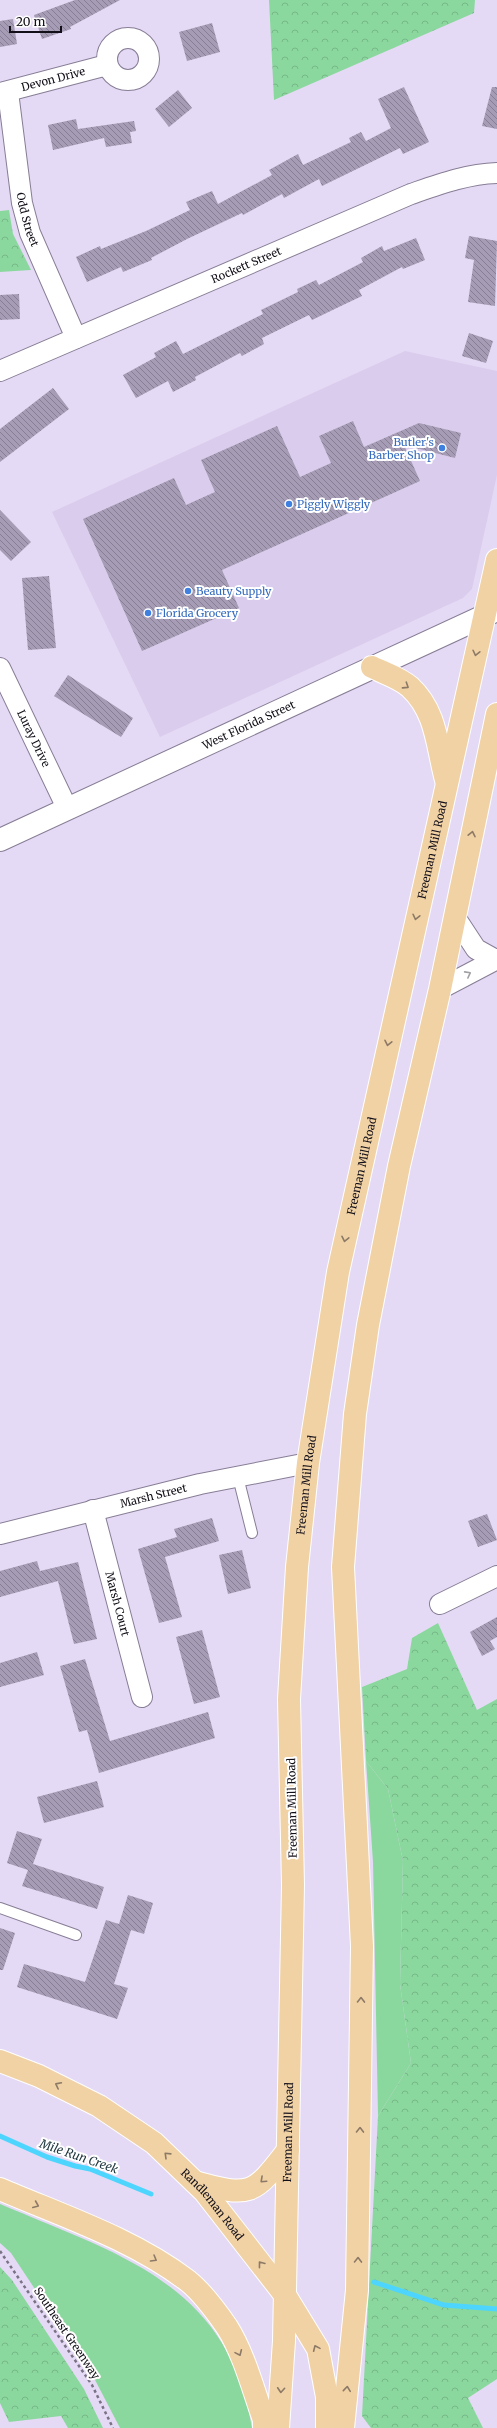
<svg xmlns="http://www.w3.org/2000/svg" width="497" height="2428" font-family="Merriweather,serif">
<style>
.built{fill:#dacced}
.green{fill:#8bd89f}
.forest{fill:url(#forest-crowns)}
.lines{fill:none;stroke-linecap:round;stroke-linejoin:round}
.stream{stroke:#4dd5fe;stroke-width:5}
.building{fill:url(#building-back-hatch)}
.service-casing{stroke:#877d95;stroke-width:12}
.minor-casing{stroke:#877d95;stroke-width:22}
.secondary-casing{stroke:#877d95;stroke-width:24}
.primary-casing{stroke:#fff;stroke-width:24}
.path{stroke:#7a7385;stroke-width:2.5;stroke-dasharray:3 3;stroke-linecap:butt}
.service{stroke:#fff;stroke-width:10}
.minor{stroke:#fff;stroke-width:20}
.secondary{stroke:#fff;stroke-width:22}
.primary{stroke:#f1d2a5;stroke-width:22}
.oneway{stroke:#8d7a66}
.oneway2{stroke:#a19fa3}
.shop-dot{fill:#3f7fe0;stroke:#fff;stroke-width:1.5}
.labels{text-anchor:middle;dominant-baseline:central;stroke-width:4;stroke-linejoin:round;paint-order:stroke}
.street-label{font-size:11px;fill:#130f18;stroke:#fff}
.shop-label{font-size:11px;fill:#366cbe;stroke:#fff;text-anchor:start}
.water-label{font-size:12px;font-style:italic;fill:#213840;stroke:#fff}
</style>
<defs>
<pattern id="forest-crowns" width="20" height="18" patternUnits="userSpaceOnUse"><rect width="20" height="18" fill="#8bd89f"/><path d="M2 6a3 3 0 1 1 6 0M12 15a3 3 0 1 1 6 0" fill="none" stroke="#77b888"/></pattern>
<pattern id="building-back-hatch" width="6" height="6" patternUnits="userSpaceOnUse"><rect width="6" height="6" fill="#a69cb5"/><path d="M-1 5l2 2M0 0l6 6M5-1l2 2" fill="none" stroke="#867e92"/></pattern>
</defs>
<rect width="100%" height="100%" fill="#e5daf5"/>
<path class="built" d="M405 351 497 371V475L472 589 463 598 160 737 52 512Z"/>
<path class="green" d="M366 1761 388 1789 403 1861 400 1984 411 2063 378 2116 373 1862Z
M0 2204C117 2254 229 2283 252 2428H120L94 2378 11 2253 0 2243Z"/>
<path class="forest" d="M269 0H475L474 13 274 100Z
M9 210 13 234 31 270 0 272V211Z
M438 1623 477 1710 497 1699V2379L468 2398 483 2428H371L362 2416 378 2116 411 2063 400 1984 403 1861 388 1789 366 1761 362 1687 407 1669 412 1638Z
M0 2267 12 2280 84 2389 103 2428H68L61 2416 9 2422 0 2403Z"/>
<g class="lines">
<path class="stream" d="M0 2136 47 2157 75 2166 90 2169 151 2194
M374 2282 444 2305 497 2309"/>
</g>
<path class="building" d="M75 0H120L70 27 71 29 42 39 34 15Z
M13 19 17 44 0 47V21Z
M212 23 220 52 187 61 179 32Z
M404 87 429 142 403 154 400 148 322 186 319 179 284 198 282 194 243 215 242 213 187 239 151 258 152 260 123 272 121 267 87 282 76 257 100 246 101 249 146 231 190 210 186 202 212 191 218 204 272 175 269 170 298 154 303 165 351 142 349 138 361 132 366 141 391 128 378 99Z
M492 87H497V129L482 126Z
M178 90 192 108 169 127 155 109Z
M76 119 78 129 134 121 136 131 130 132 132 143 106 147 104 138 53 150 48 125Z
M469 236 497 241 495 306 468 302 474 260 465 258Z
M416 238 425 260 403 269 402 267 359 290 362 296 343 305 312 320 309 315 262 338 264 344 242 356 240 353 195 377 196 380 173 392 168 381 136 398 123 375 156 357 154 353 176 341 183 354 263 314 261 310 298 292 297 289 316 280 319 285 363 262 361 258 382 246 384 251Z
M19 294 20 319 0 320V295Z
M469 333 493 341 486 363 462 356Z
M53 388 69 409 0 462V429Z
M353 421 364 447 419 423 461 433 455 458 404 445 420 481 222 570 239 608 142 651 83 519 174 478 186 505 215 492 201 460 277 426 300 477 331 463 319 436Z
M0 510 31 542 11 561 0 550Z
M49 576 56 648 28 650 22 578Z
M68 675 133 718 121 737 54 696Z
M487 1514 497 1540 478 1547 468 1521Z
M212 1518 219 1541 165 1557 182 1617 159 1623 138 1549 177 1537 174 1529Z
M242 1550 251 1588 228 1594 219 1555Z
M37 1561 40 1571 78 1562 97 1639 74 1644 58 1581 0 1597V1571Z
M497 1617V1637L490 1641 495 1649 482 1656 470 1632Z
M202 1630 220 1697 194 1704 176 1637Z
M37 1652 44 1675 0 1687V1663Z
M85 1659 110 1741 208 1712 215 1738 99 1773 87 1730 79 1732 60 1666Z
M97 1781 104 1807 44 1823 37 1797Z
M17 1831 42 1839 33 1864 104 1887 97 1909 22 1886 28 1870 7 1863Z
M128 1895 153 1903 144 1934 131 1930 114 1984 128 1988 117 2019 17 1987 24 1964 85 1982 106 1920 119 1924Z
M0 1928 15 1933 3 1970H0Z"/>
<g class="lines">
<defs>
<path id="service" d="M238 1477 252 1533
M0 1908 76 1935"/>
<g id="minor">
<circle cx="128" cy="59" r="21"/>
<path id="s1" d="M8 92 22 203 30 233 76 338"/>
<path id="s2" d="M0 93 107 65"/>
<path id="s3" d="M0 371 411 194C440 184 467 174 497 173"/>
<path id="s4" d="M0 668 67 808"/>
<path d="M455 917 476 949 496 960"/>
<path d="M440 989 497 959"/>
<path id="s5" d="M93 1510 142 1697"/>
<path id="s6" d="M0 1534 200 1484 308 1463"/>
<path d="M440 1604 497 1576"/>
</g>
<g id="secondary">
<path id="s7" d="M0 840 497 610"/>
</g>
<g id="primary">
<path d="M372 667C384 673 400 678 410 687 437 712 437 747 446 780"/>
<path id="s8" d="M0 2061 39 2076 99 2106 154 2143 204 2191 285 2295 318 2349 327 2397V2428"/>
<path d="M195 2182C250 2197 253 2196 288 2150"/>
<path d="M0 2189C63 2216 133 2239 188 2281 203 2293 216 2311 227 2327 244 2354 253 2389 264 2420V2428"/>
<path id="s9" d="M278 2428 284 2341 293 1885 289 1699 297 1567 308 1463 338 1272 497 560"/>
<path d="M343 2428 357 2290 362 1946 343 1567 355 1414 368 1325 399 1166 440 989 497 714"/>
</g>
</defs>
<use href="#service" class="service-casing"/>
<use href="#minor" class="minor-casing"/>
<use href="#secondary" class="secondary-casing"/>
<use href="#primary" class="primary-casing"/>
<path class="path" d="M0 2251 92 2385 113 2428"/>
<use href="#service" class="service"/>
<use href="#minor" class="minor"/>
<use href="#secondary" class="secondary"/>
<use href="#primary" class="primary"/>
</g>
<defs><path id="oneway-chevron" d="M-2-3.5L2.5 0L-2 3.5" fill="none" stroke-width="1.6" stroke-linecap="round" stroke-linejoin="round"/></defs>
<g class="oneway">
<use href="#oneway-chevron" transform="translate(476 653) rotate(103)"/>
<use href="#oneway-chevron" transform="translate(406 686) rotate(33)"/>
<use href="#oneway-chevron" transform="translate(472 834) rotate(-78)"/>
<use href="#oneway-chevron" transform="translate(416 917) rotate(103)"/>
<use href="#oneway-chevron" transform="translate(388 1043) rotate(102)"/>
<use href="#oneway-chevron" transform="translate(345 1239) rotate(102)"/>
<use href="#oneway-chevron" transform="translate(361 2000) rotate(-89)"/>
<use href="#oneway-chevron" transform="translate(58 2085) rotate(-153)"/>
<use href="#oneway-chevron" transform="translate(360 2130) rotate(-89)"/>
<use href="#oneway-chevron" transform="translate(167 2155) rotate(-136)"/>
<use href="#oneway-chevron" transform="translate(263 2180) rotate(137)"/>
<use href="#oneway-chevron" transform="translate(36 2205) rotate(23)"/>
<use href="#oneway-chevron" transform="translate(154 2259) rotate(30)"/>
<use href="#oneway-chevron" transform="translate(358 2260) rotate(-89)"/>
<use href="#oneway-chevron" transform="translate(261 2264) rotate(-128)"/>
<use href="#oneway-chevron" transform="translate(316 2348) rotate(-114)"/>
<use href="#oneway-chevron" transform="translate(239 2353) rotate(66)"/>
<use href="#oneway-chevron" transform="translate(347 2389) rotate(-84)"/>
<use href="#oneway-chevron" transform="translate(281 2390) rotate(94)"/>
</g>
<use class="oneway2" href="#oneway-chevron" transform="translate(468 974) rotate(-28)"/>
<g class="shop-dot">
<circle cx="442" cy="448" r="4"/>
<circle cx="289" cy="504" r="4"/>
<circle cx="188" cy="591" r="4"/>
<circle cx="148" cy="613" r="4"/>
</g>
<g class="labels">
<g class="street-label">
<text stroke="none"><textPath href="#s2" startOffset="55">Devon Drive</textPath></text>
<text stroke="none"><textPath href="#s1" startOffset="129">Odd Street</textPath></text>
<text stroke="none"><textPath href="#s3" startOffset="268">Rockett Street</textPath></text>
<text stroke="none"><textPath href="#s7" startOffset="274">West Florida Street</textPath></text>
<text stroke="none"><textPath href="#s4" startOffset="78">Luray Drive</textPath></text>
<text stroke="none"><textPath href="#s9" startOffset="1592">Freeman Mill Road</textPath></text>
<text stroke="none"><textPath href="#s9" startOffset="1268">Freeman Mill Road</textPath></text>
<text stroke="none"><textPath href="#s9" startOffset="944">Freeman Mill Road</textPath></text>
<text stroke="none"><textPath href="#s6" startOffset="158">Marsh Street</textPath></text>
<text stroke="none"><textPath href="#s5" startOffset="97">Marsh Court</textPath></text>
<text transform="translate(292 1808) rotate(-91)">Freeman Mill Road</text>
<text stroke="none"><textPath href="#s9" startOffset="296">Freeman Mill Road</textPath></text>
<text stroke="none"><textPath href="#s8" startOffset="260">Randleman Road</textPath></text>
<text transform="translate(67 2333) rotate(56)">Southeast Greenway</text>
</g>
<g class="shop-label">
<text x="434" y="442" text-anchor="end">Butler's<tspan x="434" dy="13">Barber Shop</tspan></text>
<text x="297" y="504">Piggly Wiggly</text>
<text x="196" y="591">Beauty Supply</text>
<text x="156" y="613">Florida Grocery</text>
</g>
<g class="water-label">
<text transform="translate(79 2156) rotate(19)">Mile Run Creek</text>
</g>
</g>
<path d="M10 26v6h51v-6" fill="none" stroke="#130f18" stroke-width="2"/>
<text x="16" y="26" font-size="12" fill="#130f18" stroke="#ffffff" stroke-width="3" paint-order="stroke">20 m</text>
</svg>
